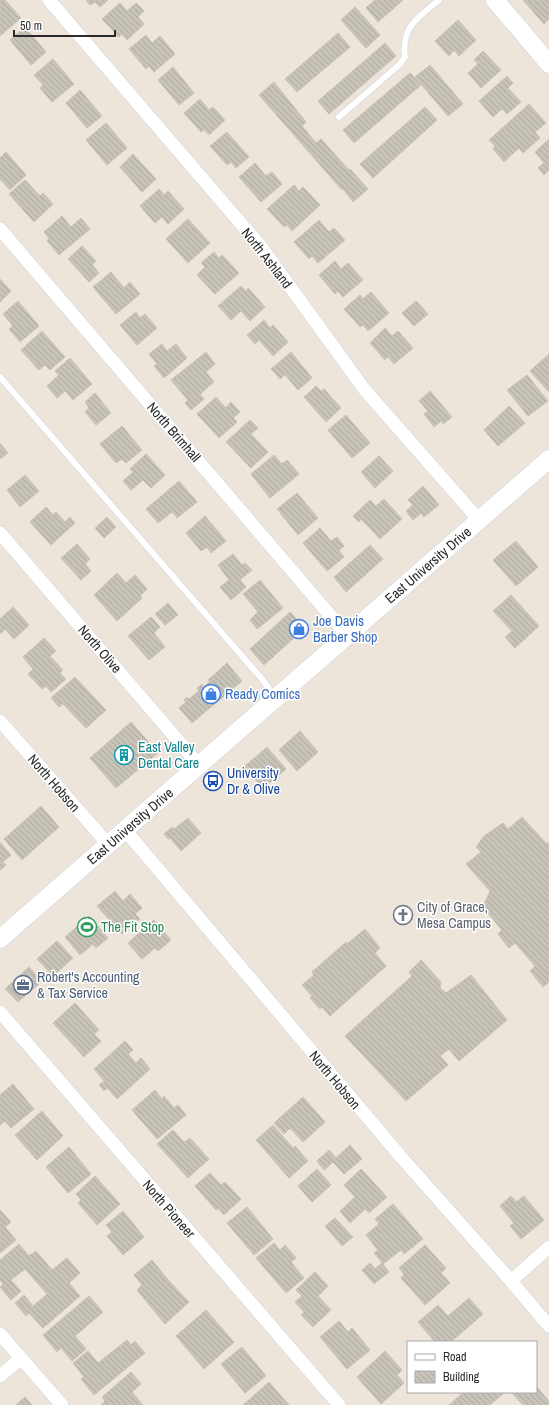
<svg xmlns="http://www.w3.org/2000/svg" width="549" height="1405" font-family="'Archivo Narrow',sans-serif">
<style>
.building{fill:url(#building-back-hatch);stroke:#c9c2b4}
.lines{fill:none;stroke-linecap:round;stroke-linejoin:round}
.lane-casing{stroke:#cfd3e4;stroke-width:7}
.street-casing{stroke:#cfd3e4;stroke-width:14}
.secondary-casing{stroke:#cfd3e4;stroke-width:19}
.lane{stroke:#fff;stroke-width:6}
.street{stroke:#fff;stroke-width:13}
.secondary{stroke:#fff;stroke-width:18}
.labels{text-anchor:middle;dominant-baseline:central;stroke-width:3;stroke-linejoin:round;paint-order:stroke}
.street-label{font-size:14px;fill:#2a2a2a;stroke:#fff}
.shop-label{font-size:14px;fill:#366cbe;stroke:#fff;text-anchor:start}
.culture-label{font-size:14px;fill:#0d838f;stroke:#fff;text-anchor:start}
.transit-label{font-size:14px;fill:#164399;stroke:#fff;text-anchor:start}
.worship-label{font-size:14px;fill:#5b616d;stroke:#fff;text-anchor:start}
.leisure-label{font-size:14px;fill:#27864d;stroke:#fff;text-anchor:start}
.service-label{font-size:14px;fill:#4e5e75;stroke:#fff;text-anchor:start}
</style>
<defs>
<pattern id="building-back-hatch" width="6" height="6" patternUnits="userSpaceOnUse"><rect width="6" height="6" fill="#c8c3b9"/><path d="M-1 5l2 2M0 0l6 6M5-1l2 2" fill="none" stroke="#aca89f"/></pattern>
</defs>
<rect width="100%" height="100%" fill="#ede5da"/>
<path class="building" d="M3 0H5L21 18 0 36V1Z
M86 0H108L100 7 95 2 90 5Z
M375 0H403L378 22 366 8Z
M523 0H549V19L544 24Z
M120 3 127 11 136 3 144 11 138 17 144 24 127 40 122 34 119 37 102 19Z
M355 7 380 35 366 48 341 20Z
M458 20 476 40 459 56 454 50 449 56 435 41Z
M25 27 46 52 31 65 10 40Z
M338 33 350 47 297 92 285 79Z
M146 35 152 43 160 36 175 54 154 72 149 66 146 69 129 49Z
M385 43 396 56 329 114 318 101Z
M483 51 501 70 481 88 468 73 478 64 474 60Z
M53 59 74 84 52 102 40 88 43 85 34 75Z
M430 65 463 104 448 116 415 77Z
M173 67 194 93 179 105 158 80Z
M410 73 421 85 354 143 343 130Z
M507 76 513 83 508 88 521 102 507 114 502 109 493 117 479 101Z
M274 82 306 122 302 126 316 143 321 139 349 170 350 169 368 189 353 202 343 189 342 190 259 95Z
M80 90 102 116 87 128 66 103Z
M200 99 209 110 213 107 225 120 209 135 204 130 201 132 184 113Z
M529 104 546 123 535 132 540 138 523 153 519 148 504 162 493 149 495 146 489 140Z
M425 107 437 120 373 178 360 164Z
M106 123 127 148 107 165 86 140Z
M227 132 249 157 236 168 231 162 227 165 210 146Z
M549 139V170L544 175 538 168 544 163 535 152Z
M6 152 26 175 10 190 0 179V158Z
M133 154 156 179 142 192 120 167Z
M255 163 266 176 272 172 282 184 261 202 239 177Z
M25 180 40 196 43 193 53 204 34 222 9 194Z
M294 185 299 191 303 187 320 205 292 231 287 225 284 227 267 209Z
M159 189 164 195 168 191 184 209 168 224 162 217 155 223 140 206Z
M62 216 71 227 81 218 90 229 59 255 47 241 49 238 44 232Z
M188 219 210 243 188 263 166 239Z
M319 220 329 232 334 228 345 240 318 263 312 256 309 259 294 242Z
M82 246 96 261 92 265 99 273 89 282 68 259Z
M214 252 219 258 222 255 239 273 215 294 197 275 205 267 201 263Z
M335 261 341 269 348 263 363 280 343 297 338 291 335 294 319 275Z
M111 272 124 288 130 282 140 294 116 314 93 287Z
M0 279 11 291 0 302Z
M241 286 246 291 248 288 265 307 250 321 241 311 231 320 218 306Z
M371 292 389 313 368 331 363 325 360 327 344 309 360 295 363 299Z
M18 301 39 326 20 342 9 329 13 326 3 314Z
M416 301 428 314 414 326 402 313Z
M136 312 140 318 145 314 157 328 137 345 120 325Z
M264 320 270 328 273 325 288 342 273 356 259 340 255 344 247 335Z
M385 328 392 336 398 331 413 348 394 364 388 357 385 360 370 343Z
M42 331 65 357 50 370 45 365 39 370 21 350Z
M162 344 167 351 176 344 187 358 164 378 154 366 157 364 149 354Z
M206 352 215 364 206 372 214 382 200 394 204 399 191 410 185 403 188 400 171 380Z
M291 352 312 378 298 390 285 375 280 379 271 369Z
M549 354V392L530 371Z
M70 358 92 384 73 400 65 391 57 398 47 386 59 375 55 371Z
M527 375 548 401 528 416 507 390Z
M316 386 321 391 324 389 341 408 326 422 304 397Z
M430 391 452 417 443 424 441 421 434 427 424 414 428 411 419 401Z
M95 393 111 413 96 425 85 412 89 408 85 402Z
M216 397 226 408 231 402 240 412 233 418 237 422 219 438 197 414Z
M509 406 525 423 498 446 484 430Z
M346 415 370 443 352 458 328 430Z
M250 420 258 428 251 434 268 452 251 468 226 442Z
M122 426 142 450 126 463 122 459 116 463 100 444Z
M0 443 8 453 0 459Z
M146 454 165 475 151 488 143 480 131 490 123 481 133 472 130 469Z
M274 455 282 464 287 460 299 474 270 498 251 474Z
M379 456 393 471 375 488 361 472Z
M25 475 39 491 20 507 7 490Z
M179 481 197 502 177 518 172 512 158 523 146 509Z
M423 486 439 505 424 517 421 513 413 520 406 511 413 505 408 500Z
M297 493 318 518 298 535 277 509Z
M384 499 402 519 380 539 361 519 359 522 353 516 370 500 376 506Z
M46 507 53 515 56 512 65 522 70 517 75 523 51 545 30 522Z
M205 516 226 541 211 553 207 547 201 551 186 533Z
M107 517 116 527 104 538 95 528Z
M320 528 331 541 337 537 344 546 339 550 344 557 327 571 303 543Z
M516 541 538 567 516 586 493 560Z
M77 544 90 559 85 564 91 571 81 580 61 558Z
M370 545 383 559 346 592 334 577Z
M233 554 242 565 245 563 252 570 240 580 246 587 231 600 220 587 229 580 218 565Z
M117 573 126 583 135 575 147 589 140 596 142 598 117 621 94 595Z
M260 580 283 608 257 629 250 620 258 612 243 594Z
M511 595 539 626 515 648 505 637 512 631 493 611Z
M168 603 178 615 165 625 155 614Z
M13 607 29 625 14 639 5 629 0 634V619Z
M290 612 305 628 264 665 250 649Z
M151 617 160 627 154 633 165 647 149 660 128 636Z
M44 638 56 651 50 656 63 670 60 673 66 679 51 692 46 686 42 689 28 674 33 669 23 657Z
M227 663 242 681 192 723 179 708 186 702 184 700 187 697 189 699 199 691 197 688 202 684 204 687 210 681 208 680Z
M75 677 106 710 86 728 63 704 59 707 51 698Z
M131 722 158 753 116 788 90 758Z
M300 731 318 752 297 771 279 750Z
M267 747 286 769 263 788 244 767Z
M41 806 59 827 22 860 4 839Z
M522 817 546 843H549V982L543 987 530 971 535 966 515 943 509 948 498 934 502 930 483 907 490 891 466 864 481 852 476 847 484 836 503 823 508 829Z
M188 818 201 833 181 851 170 838 168 839 164 834 172 827 174 829Z
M0 842 11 855 3 862 6 865 0 870Z
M115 891 123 901 130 894 142 908 135 914 140 919 122 934 97 906Z
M89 916 108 938 96 948 93 944 80 955 65 937Z
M154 920 171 940 158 951 155 948 142 959 128 943Z
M365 929 380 948 375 953 386 966 330 1016 322 1007 320 1009 310 998 312 996 302 985 314 975 312 972 346 942 347 944Z
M57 941 73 958 53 976 37 959Z
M421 960 441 982 440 988 446 993 471 975 507 1020 459 1061 449 1049 440 1056 448 1065 406 1101 345 1036 412 976 409 972Z
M29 967 42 981 18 1002 5 989Z
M75 1003 99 1030 94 1034 101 1041 84 1057 53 1023Z
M125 1041 133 1050 128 1054 136 1063 141 1058 150 1069 117 1099 107 1088 104 1091 99 1085 104 1081 94 1069Z
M13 1084 34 1109 11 1128 5 1121 0 1125V1095Z
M155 1090 162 1099 164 1096 174 1108 178 1105 186 1115 157 1139 132 1110Z
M303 1097 325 1122 303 1142 290 1128 284 1134 274 1123Z
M42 1111 63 1136 37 1160 15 1135Z
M273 1125 293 1148 295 1146 308 1161 289 1178 256 1140Z
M173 1130 184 1142 190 1138 209 1159 188 1178 157 1144Z
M350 1145 362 1159 344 1174 333 1162 324 1170 317 1161 329 1150 336 1158Z
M69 1147 91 1174 68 1193 46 1167Z
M317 1169 331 1185 312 1202 298 1186Z
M361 1169 387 1197 369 1213 365 1209 350 1223 340 1211 355 1197 344 1185Z
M210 1173 221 1185 225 1182 241 1199 224 1215 218 1208 216 1210 195 1186Z
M95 1176 120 1204 97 1225 78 1203 81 1200 76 1194Z
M511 1196 516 1202 524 1196 544 1220 521 1239 510 1226 514 1223 500 1206Z
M393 1204 423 1239 404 1254 401 1250 383 1264 374 1253 378 1250 366 1235 379 1224 375 1219Z
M247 1207 273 1239 254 1255 227 1223Z
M0 1210 11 1222 5 1227 16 1240 0 1253Z
M123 1211 144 1237 123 1255 107 1236 112 1232 106 1225Z
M335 1218 353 1237 342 1246 325 1226Z
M274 1243 280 1250 285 1245 296 1258 291 1262 304 1278 286 1293 256 1258Z
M19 1244 29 1256 36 1251 52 1270 67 1258 80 1273 69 1283 80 1296 43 1328 29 1313 26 1316 15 1303 24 1295 33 1306 47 1294 25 1269 11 1280 21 1291 11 1300 0 1287 3 1284 0 1280V1260Z
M425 1245 446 1268 441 1273 450 1283 425 1305 401 1278 404 1274 399 1268Z
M152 1260 170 1282 146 1301 137 1290 142 1285 134 1275Z
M370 1263 375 1269 382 1263 389 1272 374 1284 362 1270Z
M315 1272 328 1286 318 1296 331 1310 313 1327 301 1315 304 1312 295 1302 302 1296 296 1290Z
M170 1282 189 1302 165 1324 146 1301Z
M89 1296 103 1312 75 1336 86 1349 72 1361 61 1348 57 1352 43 1335Z
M469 1298 483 1314 451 1342H435L418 1322 438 1305 448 1316Z
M206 1310 234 1342 204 1369 176 1336Z
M339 1321 348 1332 352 1328 370 1350 347 1369 320 1337Z
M127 1340 131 1345 135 1341 145 1353 94 1395 81 1379 84 1377 73 1363 88 1351 98 1363Z
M242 1347 266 1376 245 1393 221 1364Z
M385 1351 402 1370 397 1375 404 1383 381 1404 357 1377Z
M131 1372 141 1384 132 1392 143 1405H101L105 1401 102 1397Z
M269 1382 289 1405H243Z
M536 1386 549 1401V1405H523L512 1393 536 1392Z
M464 1392H505L490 1405H449Z
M25 1397 32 1405H16Z"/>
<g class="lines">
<defs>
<path id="lane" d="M339 117 399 65 405 57C401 26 418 18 439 0
M0 377 262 679 275 697"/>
<path id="street" d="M49 0 262 248 364 389 479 520
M0 229 347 635
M0 533 199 765
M0 721 108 844
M125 830 401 1157 511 1281 549 1326
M0 1012 339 1405
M511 1281 549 1247
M0 1334 62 1405
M0 1376 21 1358"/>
<path id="secondary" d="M495 0 549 64
M0 939 549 459"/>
</defs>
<use href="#lane" class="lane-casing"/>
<use href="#street" class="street-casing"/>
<use href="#secondary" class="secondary-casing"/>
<use href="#lane" class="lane"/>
<use href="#street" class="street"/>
<use href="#secondary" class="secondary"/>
</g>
<defs>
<symbol id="shop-ring" viewBox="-11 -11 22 22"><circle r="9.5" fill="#fff" stroke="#3f7fe0" stroke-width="1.5"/><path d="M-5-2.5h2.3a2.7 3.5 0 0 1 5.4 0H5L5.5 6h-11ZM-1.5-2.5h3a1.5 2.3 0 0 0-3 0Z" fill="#3f7fe0"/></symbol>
<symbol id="building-ring" viewBox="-11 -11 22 22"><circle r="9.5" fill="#fff" stroke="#0f9aa8" stroke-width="1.5"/><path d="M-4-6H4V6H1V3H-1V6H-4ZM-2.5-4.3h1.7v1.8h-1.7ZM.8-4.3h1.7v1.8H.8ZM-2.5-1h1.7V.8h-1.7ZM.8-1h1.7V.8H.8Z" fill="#0f9aa8"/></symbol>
<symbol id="bus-ring" viewBox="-11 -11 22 22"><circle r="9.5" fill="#fff" stroke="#1a4fb4" stroke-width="1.5"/><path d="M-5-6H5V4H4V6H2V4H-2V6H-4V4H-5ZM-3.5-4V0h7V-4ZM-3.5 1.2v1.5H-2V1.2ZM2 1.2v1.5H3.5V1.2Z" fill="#1a4fb4"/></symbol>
<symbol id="church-ring" viewBox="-11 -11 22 22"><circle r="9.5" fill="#fff" stroke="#6b7280" stroke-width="1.5"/><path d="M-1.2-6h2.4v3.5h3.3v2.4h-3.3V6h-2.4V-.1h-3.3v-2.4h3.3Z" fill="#6b7280"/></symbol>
<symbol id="stadium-ring" viewBox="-11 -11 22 22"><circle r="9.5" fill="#fff" stroke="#2e9e5b" stroke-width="1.5"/><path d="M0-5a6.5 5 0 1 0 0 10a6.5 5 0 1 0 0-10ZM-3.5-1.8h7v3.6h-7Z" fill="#2e9e5b"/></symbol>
<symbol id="office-ring" viewBox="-11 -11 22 22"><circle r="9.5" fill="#fff" stroke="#5c6f8a" stroke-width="1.5"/><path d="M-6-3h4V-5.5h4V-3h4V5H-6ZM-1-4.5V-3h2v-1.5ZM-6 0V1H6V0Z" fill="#5c6f8a"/></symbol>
</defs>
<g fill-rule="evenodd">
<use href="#shop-ring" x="288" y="618" width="22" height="22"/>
<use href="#shop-ring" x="200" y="683" width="22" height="22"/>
<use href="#building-ring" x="113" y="744" width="22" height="22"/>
<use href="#bus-ring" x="202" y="770" width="22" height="22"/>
<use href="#church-ring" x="392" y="904" width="22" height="22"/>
<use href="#stadium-ring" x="76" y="916" width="22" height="22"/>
<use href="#office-ring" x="12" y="974" width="22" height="22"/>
</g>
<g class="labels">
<g class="street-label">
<text transform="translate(267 258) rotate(52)">North Ashland</text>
<text transform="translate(174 432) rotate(49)">North Brimhall</text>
<text transform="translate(428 565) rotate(-41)">East University Drive</text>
<text transform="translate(100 649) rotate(49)">North Olive</text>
<text transform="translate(54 783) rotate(49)">North Hobson</text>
<text transform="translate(130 826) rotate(-41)">East University Drive</text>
<text transform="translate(335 1080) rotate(50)">North Hobson</text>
<text transform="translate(169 1209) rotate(49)">North Pioneer</text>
</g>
<g class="shop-label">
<text x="313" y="621">Joe Davis<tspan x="313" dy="16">Barber Shop</tspan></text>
<text x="225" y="694">Ready Comics</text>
</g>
<g class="culture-label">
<text x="138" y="747">East Valley<tspan x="138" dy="16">Dental Care</tspan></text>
</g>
<g class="transit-label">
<text x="227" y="773">University<tspan x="227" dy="16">Dr &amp; Olive</tspan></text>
</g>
<g class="worship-label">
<text x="417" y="907">City of Grace,<tspan x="417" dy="16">Mesa Campus</tspan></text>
</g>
<g class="leisure-label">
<text x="101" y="927">The Fit Stop</text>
</g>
<g class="service-label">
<text x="37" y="977">Robert's Accounting<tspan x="37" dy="16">&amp; Tax Service</tspan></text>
</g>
</g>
<rect x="407" y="1341" width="130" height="52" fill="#ffffff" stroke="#aaaaaa"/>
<rect x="415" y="1354" width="20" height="6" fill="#ffffff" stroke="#aaaaaa"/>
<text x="443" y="1361" font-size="12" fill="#2a2a2a">Road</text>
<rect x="415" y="1371" width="20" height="12" fill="url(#building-back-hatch)" stroke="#aaaaaa"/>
<text x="443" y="1381" font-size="12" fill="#2a2a2a">Building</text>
<path d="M14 30v6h101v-6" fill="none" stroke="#2a2a2a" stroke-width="2"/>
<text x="20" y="30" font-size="12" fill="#2a2a2a" stroke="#ffffff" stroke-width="3" paint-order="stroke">50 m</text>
</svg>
